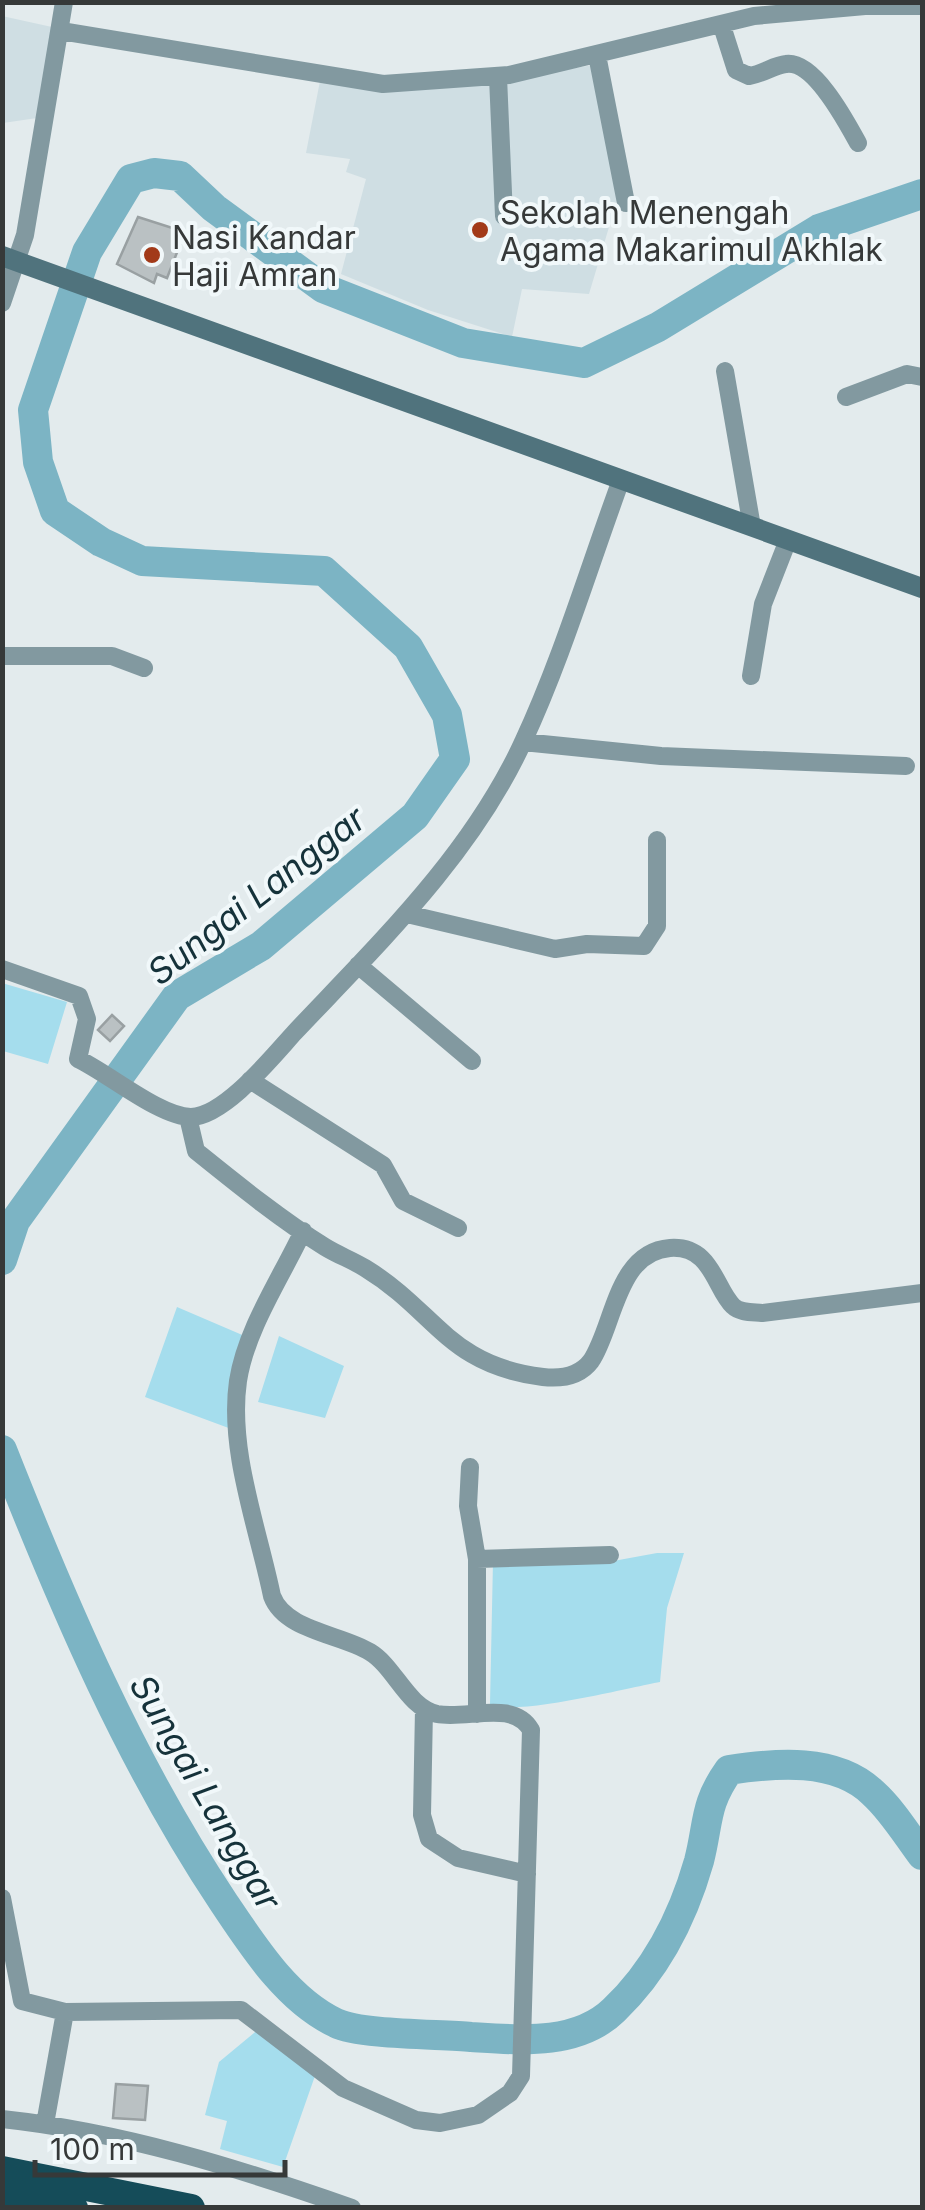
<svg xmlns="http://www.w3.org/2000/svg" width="925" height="2210" font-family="Inter,sans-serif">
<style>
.built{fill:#cfdee3}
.green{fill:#a5dded}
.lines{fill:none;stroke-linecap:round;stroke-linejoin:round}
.river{stroke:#7cb4c4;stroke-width:30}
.building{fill:#bac1c3;stroke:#99a0a2;stroke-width:2.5}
.minor{stroke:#8299a0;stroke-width:18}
.secondary{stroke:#50737d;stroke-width:20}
.trunk{stroke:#154c59;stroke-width:28}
.poi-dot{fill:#a23a19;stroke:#f1f8fa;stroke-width:4}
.labels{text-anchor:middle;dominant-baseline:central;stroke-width:8;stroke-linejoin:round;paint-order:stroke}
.poi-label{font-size:32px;fill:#363939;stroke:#f1f8fa;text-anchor:start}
.water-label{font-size:35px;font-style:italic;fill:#15323a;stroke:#f1f8fa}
</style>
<rect width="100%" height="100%" fill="#e3ebed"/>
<path class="built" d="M2 16 52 27 37 118 3 123Z
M605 63 621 187 589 294 522 289 512 337 428 310 341 274 366 179 346 172 350 159 306 153 320 81 485 83Z"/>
<path class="green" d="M2 983 67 1002 48 1064 3 1051Z
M177 1307 254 1340 234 1430 145 1397Z
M279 1336 344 1366 325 1418 258 1402Z
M657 1553H684L667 1608 660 1682C627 1688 514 1717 490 1704L493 1561 597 1564Z
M260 2028 316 2073 283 2167 220 2149 227 2121 205 2115 219 2062Z"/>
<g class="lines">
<path class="river" d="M2 1260 15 1221 177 996 261 946 415 816 455 759 447 715 408 647 324 571 142 561 101 542 55 511 38 462 33 410 87 252 131 179 154 173 180 176 214 208 323 288 463 343 584 363 658 327 819 229 922 194
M2 1450C64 1607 130 1762 224 1903 253 1946 287 2000 336 2023 360 2035 440 2034 471 2037 519 2040 577 2046 614 2010 656 1970 683 1917 699 1861 709 1822 704 1805 729 1770 775 1763 836 1757 873 1793 892 1810 907 1835 922 1855"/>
</g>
<path class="building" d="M138 217 185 232 167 278 157 274 154 283 117 264Z
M112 1015 124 1026 110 1041 98 1030Z
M116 2084 148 2086 145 2120 113 2118Z"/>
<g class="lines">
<path class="minor" d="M722 26 736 70 749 76C763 74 774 65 786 64 814 60 847 123 858 143
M61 31 383 84 509 75 754 16 865 6H922
M597 55 626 203
M498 77 504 216
M2 303 25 235 64 2
M725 371 752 527
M846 397 907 374 922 377
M2 656H112L144 668
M751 676 763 604 788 540
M523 742 661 756 906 766
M407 914 555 949 587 944 644 946 657 926V840
M358 965 472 1061
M2 969 79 996 87 1019 78 1059C108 1073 160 1117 191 1117 225 1116 273 1056 295 1032 379 943 471 855 523 742 562 658 589 567 621 480
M250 1080 383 1165 403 1201 458 1228
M188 1117 196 1151C237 1184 280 1219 325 1247 338 1255 352 1260 365 1268 437 1312 447 1365 543 1377 561 1379 579 1377 591 1361 614 1327 616 1252 670 1248 712 1245 715 1289 733 1306 740 1313 753 1312 762 1313L922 1293
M470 1467 468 1506 477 1559V1714
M477 1559 610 1555
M424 1709 422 1815 429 1839 458 1858 527 1874
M2 1898 22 2001 65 2012
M2 2119C123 2132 238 2168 352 2208
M45 2124 65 2012 241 2010 343 2088 416 2120 440 2123 478 2115 510 2093 521 2076 531 1730C513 1699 467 1720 437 1714 407 1707 395 1667 370 1652 341 1634 285 1631 272 1596 258 1528 228 1450 238 1381 246 1329 281 1278 303 1231"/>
<path class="secondary" d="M2 256 922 588"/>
<path class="trunk" d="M2 2170 191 2208
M2 2195 74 2208"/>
</g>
<g class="poi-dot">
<circle cx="480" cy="230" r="10"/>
<circle cx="152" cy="255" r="10"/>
</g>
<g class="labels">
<g class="poi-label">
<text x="500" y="212">Sekolah Menengah<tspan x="500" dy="37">Agama Makarimul Akhlak</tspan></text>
<text x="172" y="237">Nasi Kandar<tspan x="172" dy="37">Haji Amran</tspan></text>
</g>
<g class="water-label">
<text transform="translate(256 895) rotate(-38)">Sungai Langgar</text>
<text transform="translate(206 1792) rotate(60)">Sungai Langgar</text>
</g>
</g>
<rect width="925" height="2210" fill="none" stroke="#363939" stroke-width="10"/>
<path d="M35 2160v15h250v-15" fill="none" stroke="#363939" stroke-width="5"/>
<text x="50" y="2160" font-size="30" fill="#363939" stroke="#f1f8fa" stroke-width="8" paint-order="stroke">100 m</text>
</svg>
